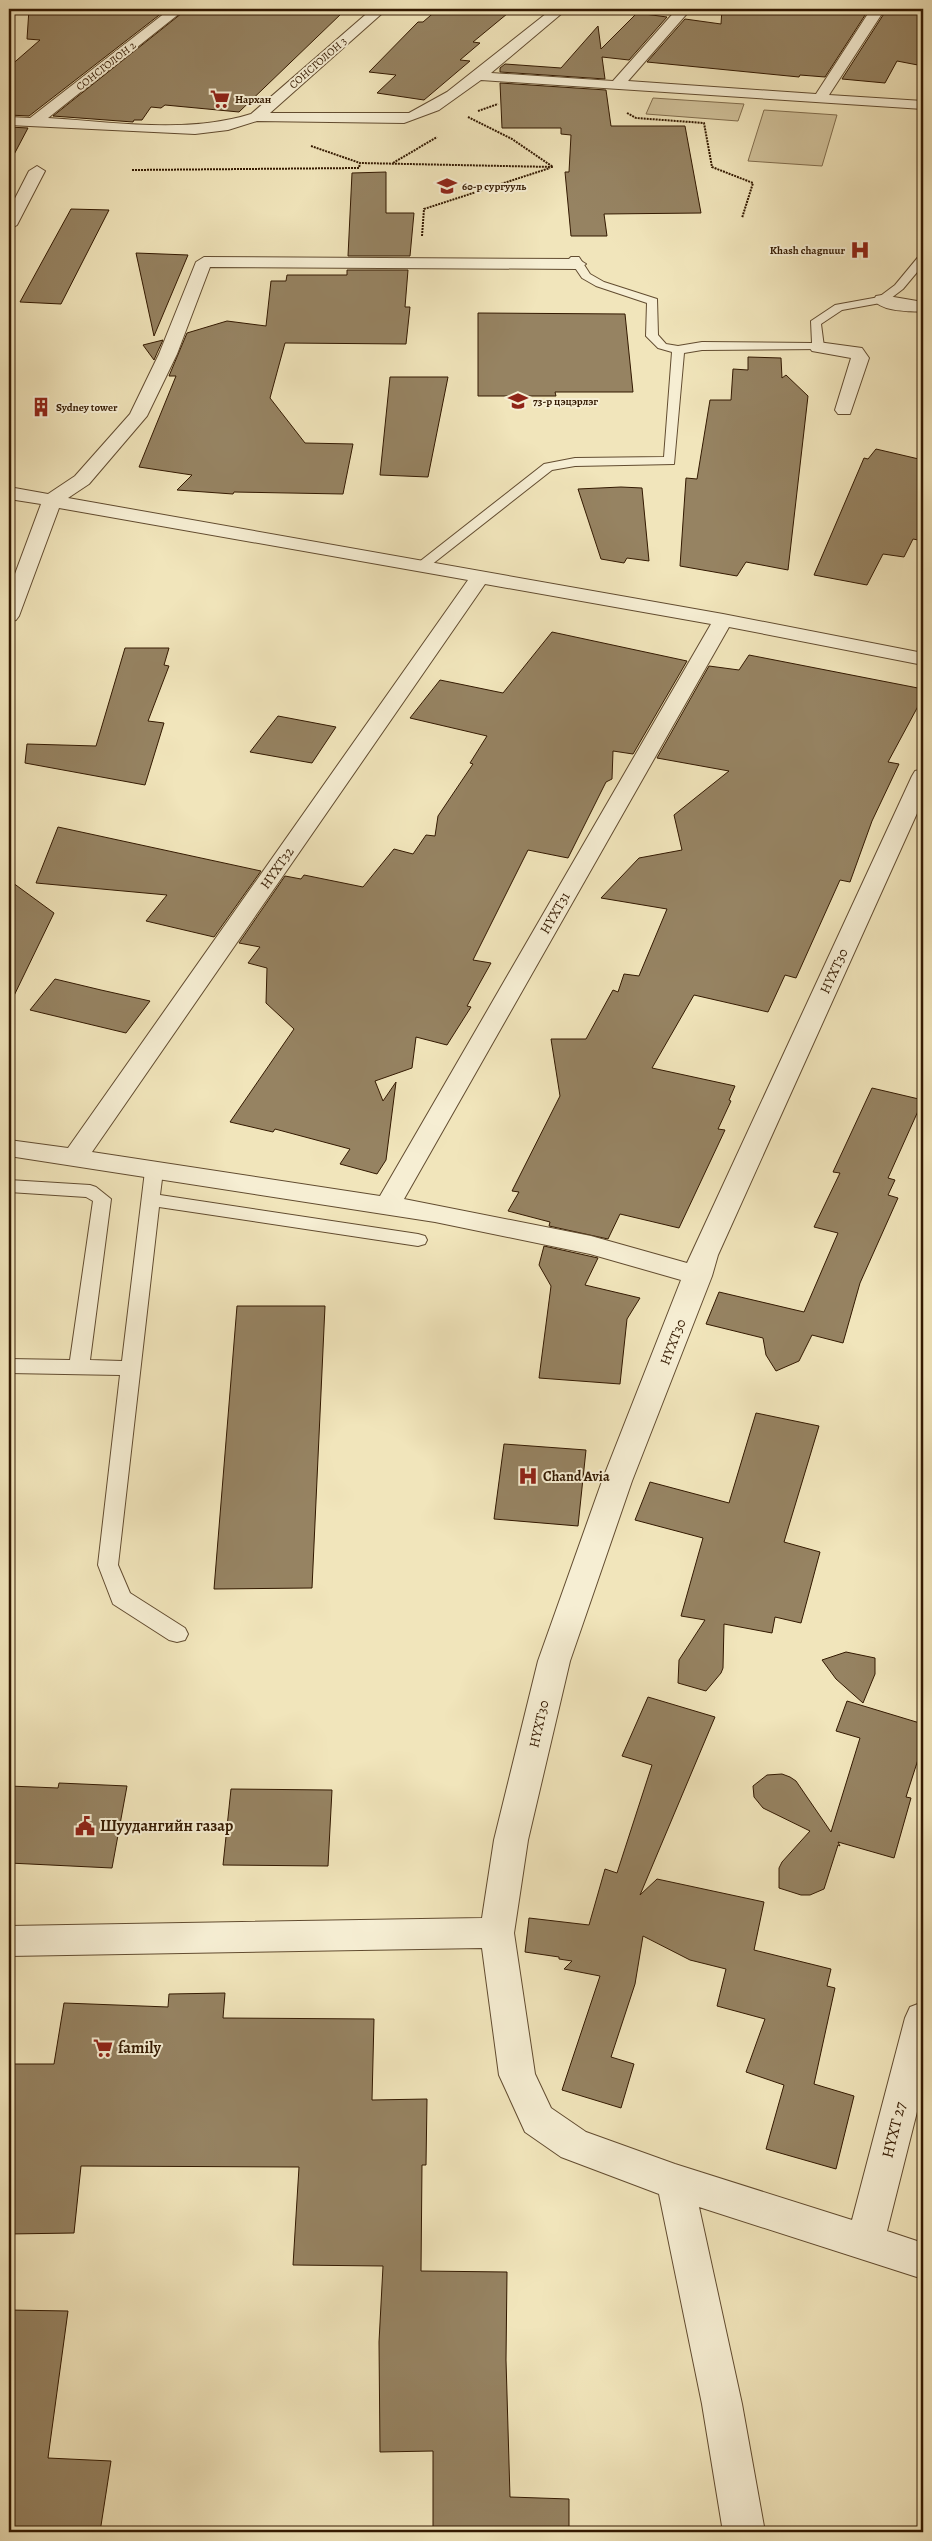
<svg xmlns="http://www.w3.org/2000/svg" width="932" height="2541" font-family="Alegreya,serif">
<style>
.green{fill:#d1c29b;stroke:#826e4e}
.building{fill:#968362;stroke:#331901}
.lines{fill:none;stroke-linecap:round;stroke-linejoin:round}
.service-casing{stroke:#624c30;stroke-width:2}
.minor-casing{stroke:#624c30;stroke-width:2}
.path{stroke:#331901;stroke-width:2;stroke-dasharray:2 1;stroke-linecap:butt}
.service{fill:#f6eed3;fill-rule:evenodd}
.minor{fill:#f6eed3;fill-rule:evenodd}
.labels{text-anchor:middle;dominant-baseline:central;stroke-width:4;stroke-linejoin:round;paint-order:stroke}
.far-street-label{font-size:11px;fill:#331901;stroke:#f6eed3}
.far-poi-label{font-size:11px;font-weight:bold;fill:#331901;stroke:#f6eed3;text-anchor:start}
.street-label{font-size:14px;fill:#331901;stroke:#f6eed3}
.poi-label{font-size:14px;font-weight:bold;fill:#331901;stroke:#f6eed3;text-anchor:start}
.near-poi-label{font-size:16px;font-weight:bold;fill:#331901;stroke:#f6eed3;text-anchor:start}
.near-street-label{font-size:16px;fill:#331901;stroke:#f6eed3}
</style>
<rect width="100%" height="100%" fill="#f1e5bb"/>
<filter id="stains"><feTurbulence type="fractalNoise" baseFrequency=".004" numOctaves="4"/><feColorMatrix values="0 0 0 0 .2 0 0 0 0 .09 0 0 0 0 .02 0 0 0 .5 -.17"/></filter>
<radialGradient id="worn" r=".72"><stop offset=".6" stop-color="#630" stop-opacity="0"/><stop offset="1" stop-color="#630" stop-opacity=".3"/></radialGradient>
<path class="green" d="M653 98 744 104 738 121 646 114Z
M764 110 837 115 822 166 748 161Z"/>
<path class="building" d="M29 9H167L29 116 9 115V67L40 40 27 39Z
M187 9H300L342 13 239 112 165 105 161 108 151 107 142 120H134L133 122 53 116Z
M438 9H513L473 42 480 43 460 60 470 61 424 100 377 93 396 75 369 72 418 22H423Z
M722 9H869L825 77 800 75 799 77 647 62 685 19 721 24Z
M887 9H923V66L897 61 885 83 842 79Z
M637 13 667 17 629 60 602 57 605 79 500 72V68L505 64 561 68 598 26 601 49Z
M500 83 606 90 611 126H685L701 213 604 214 607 236H571L565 172H569L571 135 561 134V128H502Z
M9 127 28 128 9 164Z
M386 172V213H414L410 256H348L352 173Z
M71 209 109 210 61 304 20 302Z
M136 253 188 255 154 336Z
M347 270H408L405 307H410L406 344 285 343 270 398 305 443 353 444 343 494 234 492 233 494 177 490 192 475 139 467 176 376H169L187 333 227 321 266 326 271 281H286L287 275H347Z
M478 313 625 314 633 392H555L556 396H478Z
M163 340 157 353 154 360 143 345Z
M748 357 781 358 782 378 786 375 808 396 788 570 746 562 737 576 680 566 686 478 697 479 710 400H731L733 369 748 370Z
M390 377H448L428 477 380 475Z
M876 449 923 460V541L913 539 904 557 883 554 867 585 814 575 864 458 868 459Z
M621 487 642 488 649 561 627 558 624 563 601 559 578 489Z
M552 632 687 661 633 754 613 751 612 779 606 782 568 858 528 850 473 960 491 963 467 1006 471 1007 447 1045 416 1037 412 1068 375 1081 383 1101 396 1082 386 1160 377 1174 340 1164 350 1149 275 1129 273 1132 230 1122 294 1029 266 1003 267 968 248 963 260 947 239 943 285 876 301 879 304 875 363 887 394 849 413 854 426 835 435 836 438 816 473 764 470 763 487 736 410 718 440 680 503 693Z
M125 648H169L164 665 169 666 148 721 164 723 145 785 25 763 27 744 96 746Z
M749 655 923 689V697L888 762 899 764 872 821 850 882 840 880 796 978 785 975 768 1012 694 995 652 1068 735 1086 729 1100 731 1101 718 1129 725 1130 679 1228 620 1214 608 1239 549 1226 550 1222 508 1211 519 1192 512 1191 560 1096 551 1039H586L613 990 618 992 624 974 639 976 667 909 601 898 639 858 682 850 674 815 729 771 657 758 709 666 739 670Z
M278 716 336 727 312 763 250 752Z
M58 827 261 871 214 937 146 921 167 895 36 883Z
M9 880 54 913 9 1006Z
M55 979 101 990 150 1001 126 1033 30 1010Z
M872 1088 923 1100 888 1178 895 1180 888 1195 898 1198 860 1283 843 1343 812 1335 799 1361 776 1371 766 1355 763 1338 706 1324 719 1292 804 1312 838 1233 814 1227 840 1173 833 1172Z
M544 1246 598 1258 585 1285 640 1298 627 1319 620 1384 539 1378 551 1286 539 1265Z
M237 1306H325L312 1588 214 1589Z
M756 1413 819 1426 784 1542 820 1552 801 1623 775 1617 772 1633 724 1624 723 1668 721 1673 706 1691 678 1683 679 1660 705 1620 681 1616 703 1538 635 1520 650 1482 729 1503Z
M504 1444 586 1450 578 1526 494 1519Z
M846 1652 875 1658V1674L863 1703 836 1679 822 1660Z
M648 1697 715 1717 640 1895 657 1879 764 1902 754 1950 831 1969 827 1986 835 1988 814 2084 854 2096 836 2169 766 2149 784 2085 746 2072 765 2019 717 2006 726 1969 690 1960 643 1936 635 1984 611 2057 634 2064 621 2108 562 2090 600 1976 564 1969 572 1961 559 1959V1957L525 1952 529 1918 589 1925 605 1869 617 1873 652 1765 622 1756Z
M847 1701 923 1724V1744L906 1797 911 1798 894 1858 838 1842 840 1846 838 1845 824 1889 810 1895H801L779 1888V1868L782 1862 810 1831 763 1808 754 1797 753 1786 767 1775 782 1774 790 1777 796 1781 831 1832 860 1738 836 1731Z
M59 1783 127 1786 112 1868 9 1863V1786L58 1788Z
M231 1789 332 1790 328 1866 223 1865Z
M225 1993 223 2018 374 2019 372 2100 427 2099 426 2165H422L421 2271 507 2272 506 2360 510 2497 569 2499V2532H433V2451L380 2452 379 2342 383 2266 293 2265 299 2167 81 2166 74 2233 9 2234V2114L14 2064H54L64 2003 168 2007 169 1994Z
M9 2310 68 2311 48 2458 111 2461 100 2532H9Z"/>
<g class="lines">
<defs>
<path id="service" d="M923 255V265L903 289 886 302 842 310 821 324 824 347 822 349 702 350 684 353 674 464 575 466 552 470 426 569 421 570 414 566 544 464 575 458 664 457 672 352 658 348 646 336 647 303 596 286 582 278 569 259 571 257H579L590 274 604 282 657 299 658 335 666 344 678 346 702 342 812 343 811 321 835 305 879 297 895 285 919 256Z
M154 1165 160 1167 163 1171 160 1195 418 1234 425 1236 427 1240 425 1244 418 1246 159 1207 118 1565 130 1593 185 1628 188 1634 185 1640 177 1642 169 1640 113 1604 98 1565 120 1375 9 1373V1359L70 1360 93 1201 86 1197 9 1192V1180L90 1185 96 1187 111 1199 90 1360 122 1361 145 1171 148 1167Z"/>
<path id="minor" d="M170 9H185L48 118C114 122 187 134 251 114L372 9H387L270 113H409L447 92 552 9H567L491 73 613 81 677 9H691L628 81 816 94 871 9H885L829 95 923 101V109L481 80 439 110 404 123 257 121 228 130 195 134 9 125V117L30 118Z
M37 166 45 171 17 225 9 230V210L29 171Z
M204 257 578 259 586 264 578 269 210 267 177 354 147 416 89 484 68 498 723 614 923 653V665L729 627 404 1199 591 1236 687 1263 912 776 915 771 923 769V800L718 1255 712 1276 632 1481 570 1661 528 1840 514 1933 535 2074 551 2108 586 2132 675 2164 852 2220 905 2018 910 2007 923 2002V2088L887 2231 923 2243V2279L699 2207 742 2404 765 2532H723L702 2404 659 2194 561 2157 525 2132 499 2075 482 1948 9 1956V1926L482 1918 494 1840 538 1661 602 1481 681 1280 590 1254 435 1222 9 1156V1140L68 1148 468 580 59 508 19 616 16 620 9 622V590L41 504 9 499V487L48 494 75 476 130 414 159 354 196 262ZM485 584 711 624 380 1196 92 1152Z
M882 295 923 302V312C910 311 882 312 874 300L876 296Z
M818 342 862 348 869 358 850 414H838L835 410 851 358 812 351 809 347 812 343Z"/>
</defs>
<use href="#service" class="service-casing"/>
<use href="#minor" class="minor-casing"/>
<path class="path" d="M478 111 498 104
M627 113 636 118 704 123 712 167 753 183 742 218
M311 146 360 163
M393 163 437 137
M132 170 359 168 360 163 553 167 512 139 468 117
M422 236 424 209 550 168"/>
<use href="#service" class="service"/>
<use href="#minor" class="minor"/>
</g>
<defs>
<symbol id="supermarket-bare" viewBox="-9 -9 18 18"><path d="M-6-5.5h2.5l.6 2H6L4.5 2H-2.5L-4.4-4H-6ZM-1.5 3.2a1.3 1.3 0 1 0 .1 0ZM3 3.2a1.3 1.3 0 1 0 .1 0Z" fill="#8f2418" stroke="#f6eed3" stroke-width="2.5" paint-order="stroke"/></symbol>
<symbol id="school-bare" viewBox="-9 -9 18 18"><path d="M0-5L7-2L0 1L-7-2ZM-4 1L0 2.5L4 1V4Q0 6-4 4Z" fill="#8f2418" stroke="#f6eed3" stroke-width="2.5" paint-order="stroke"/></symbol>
<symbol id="hospital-bare" viewBox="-9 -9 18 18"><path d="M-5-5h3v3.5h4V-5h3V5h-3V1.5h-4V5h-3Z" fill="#8f2418" stroke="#f6eed3" stroke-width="2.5" paint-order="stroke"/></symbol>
<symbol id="building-bare" viewBox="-9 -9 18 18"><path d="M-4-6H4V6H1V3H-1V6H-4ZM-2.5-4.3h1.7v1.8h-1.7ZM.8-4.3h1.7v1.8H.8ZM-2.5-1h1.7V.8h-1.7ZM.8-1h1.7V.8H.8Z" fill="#8f2418" stroke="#f6eed3" stroke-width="2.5" paint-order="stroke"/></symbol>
<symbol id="civic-bare" viewBox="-9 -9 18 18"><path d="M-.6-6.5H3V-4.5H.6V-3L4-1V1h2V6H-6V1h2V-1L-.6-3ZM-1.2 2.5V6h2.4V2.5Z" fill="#8f2418" stroke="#f6eed3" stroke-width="2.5" paint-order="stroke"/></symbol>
</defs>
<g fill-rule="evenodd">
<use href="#supermarket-bare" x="206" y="85" width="28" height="28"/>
<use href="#school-bare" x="433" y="172" width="28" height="28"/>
<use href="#hospital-bare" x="846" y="236" width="28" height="28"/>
<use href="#school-bare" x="504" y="387" width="28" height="28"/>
<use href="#building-bare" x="27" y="393" width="28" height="28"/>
<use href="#hospital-bare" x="514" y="1462" width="28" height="28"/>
<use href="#civic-bare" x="71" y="1812" width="28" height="28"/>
<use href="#supermarket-bare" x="89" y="2034" width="28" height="28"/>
</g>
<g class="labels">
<g class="far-street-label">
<text transform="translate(318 63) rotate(-41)">СОНСГОЛОН 3</text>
<text transform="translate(106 66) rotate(-38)">СОНСГОЛОН 2</text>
</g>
<g class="far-poi-label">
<text x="235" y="99">Нархан</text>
<text x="462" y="186">60-р сургууль</text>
<text x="845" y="250" text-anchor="end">Khash chagnuur</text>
<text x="533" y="401">73-р цэцэрлэг</text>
<text x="56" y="407">Sydney tower</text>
</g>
<g class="street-label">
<text transform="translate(277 868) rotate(-55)">НҮХТ32</text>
<text transform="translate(555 913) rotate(-60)">НҮХТ31</text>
<text transform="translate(834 971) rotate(-65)">НҮХТ30</text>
<text transform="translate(673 1342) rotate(-69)">НҮХТ30</text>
<text transform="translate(539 1724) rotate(-77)">НҮХТ30</text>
</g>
<g class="poi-label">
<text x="543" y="1476">Chand Avia</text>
</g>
<g class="near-poi-label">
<text x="100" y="1826">Шуудангийн газар</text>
<text x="118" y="2048">family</text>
</g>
<g class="near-street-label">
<text transform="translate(894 2130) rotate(-76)">НҮХТ 27</text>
</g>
</g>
<rect width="932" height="2541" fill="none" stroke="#f1e5bb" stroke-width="30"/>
<rect x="10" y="10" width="912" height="2521" fill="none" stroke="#331901" stroke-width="2.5"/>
<rect x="15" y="15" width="902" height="2511" fill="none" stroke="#331901"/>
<rect width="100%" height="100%" filter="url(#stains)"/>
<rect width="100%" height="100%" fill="url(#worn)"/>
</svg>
